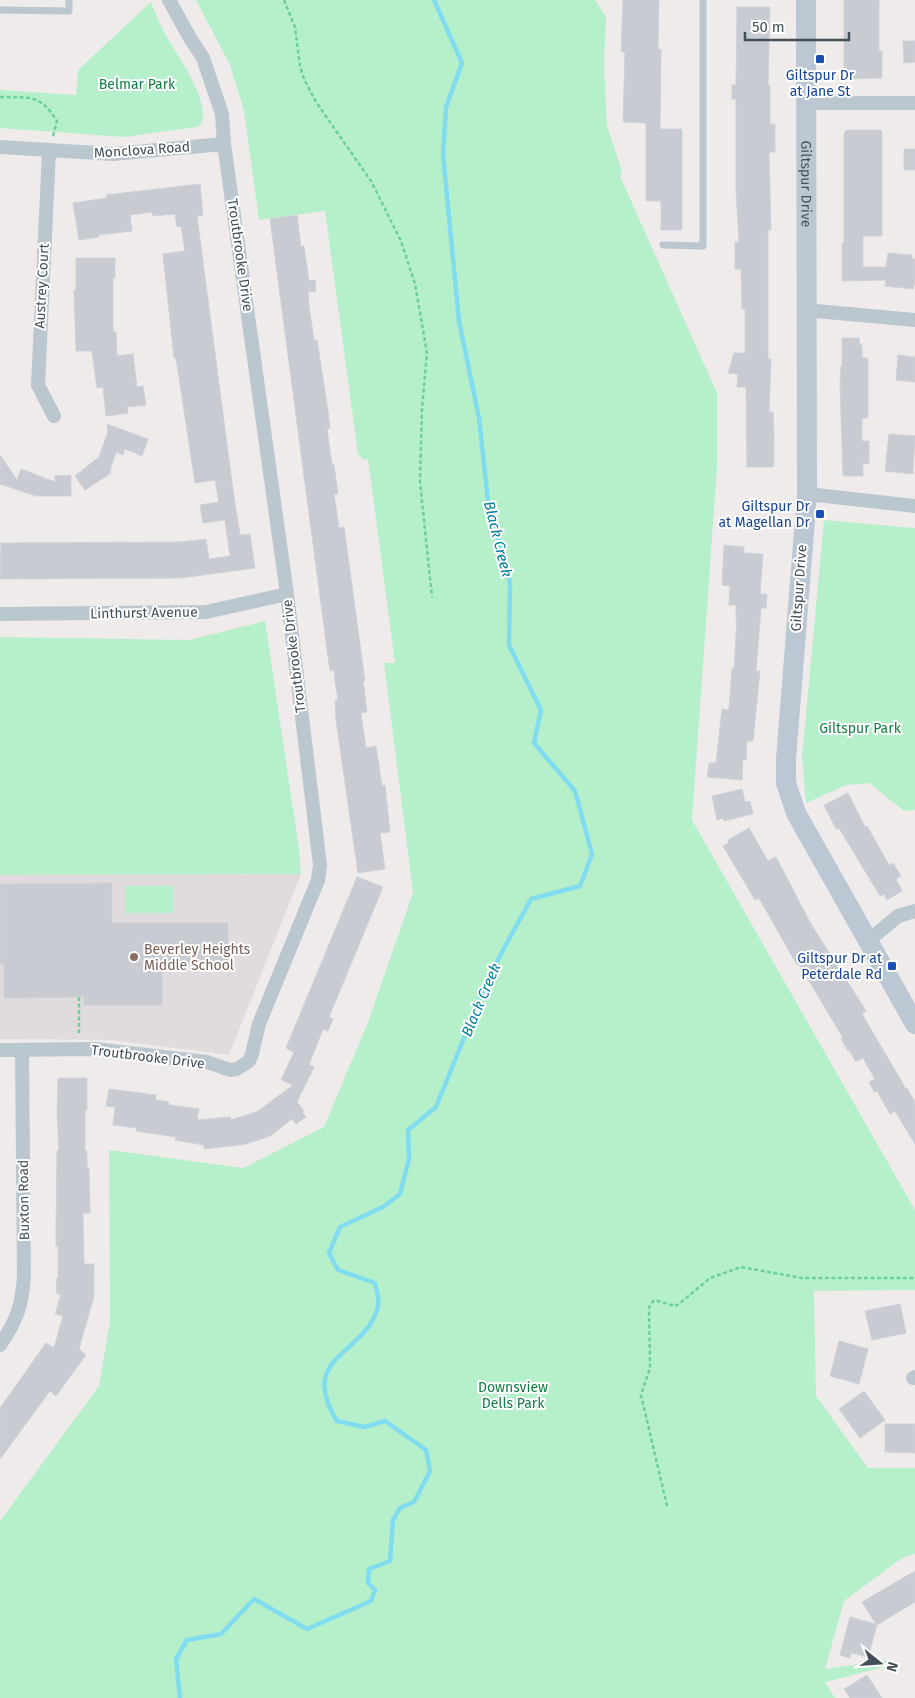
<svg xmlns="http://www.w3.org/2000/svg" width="915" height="1698" font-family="'Fira Sans',sans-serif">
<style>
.education{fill:#e0dcde}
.green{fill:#b6f0cb}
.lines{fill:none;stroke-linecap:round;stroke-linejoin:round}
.stream{stroke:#81dcf0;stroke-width:4.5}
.building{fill:#c8cbd1;stroke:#cfd2d8}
.path{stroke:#6dcf9c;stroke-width:2.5;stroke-dasharray:4 2.5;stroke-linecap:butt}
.lane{stroke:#bbc7cf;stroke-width:7}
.street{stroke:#bbc7cf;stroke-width:14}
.secondary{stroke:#bbc8d4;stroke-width:20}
.transit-dot{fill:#1a4fb4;stroke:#fff;stroke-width:2}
.education-dot{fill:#8d6e63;stroke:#fff;stroke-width:2}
.labels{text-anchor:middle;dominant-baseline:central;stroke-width:4;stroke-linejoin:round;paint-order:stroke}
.transit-label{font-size:14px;fill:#164399;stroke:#fff;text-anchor:end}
.park-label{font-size:14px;fill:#127e44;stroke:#fff}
.street-label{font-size:14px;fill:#43505a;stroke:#fff}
.education-label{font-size:14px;fill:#785e54;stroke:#fff;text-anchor:start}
.water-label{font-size:15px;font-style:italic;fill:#06819c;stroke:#fff}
</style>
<rect width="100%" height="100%" fill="#efebeb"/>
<path class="education" d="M301 874 229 1055 111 1040 0 1039V875Z"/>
<path class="green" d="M196 0H595L606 17 604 65 607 126 622 171 620 176 717 393V467L692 820 915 1210V1290L814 1291 816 1396 868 1468H915V1554L902 1558 844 1601 825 1669 888 1660V1666L825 1682 835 1698H0V1521L99 1386 110 1322 109 1150 243 1168 324 1127 368 1022 413 893 384 663H395L368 459 364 460 358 454 325 211 259 220 244 111 230 65Z
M151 2C155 13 160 23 165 34 175 52 214 105 200 125L196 127 124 137 0 128V90L76 95 78 70Z
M824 520 915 528V810L904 811 869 783 846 785 806 803 802 757Z
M265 621 299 849 301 874 0 875V637L189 640Z
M125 886H174V913H125Z"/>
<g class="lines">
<path class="stream" d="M180 1698 176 1659 187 1640 221 1634 254 1599 307 1629 371 1601 375 1590 368 1583 369 1569 390 1561 393 1520 400 1508 414 1502 430 1471 426 1450 385 1421 364 1427 337 1421C296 1355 367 1355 378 1306 380 1299 376 1290 375 1283L338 1270 329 1253 340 1227 383 1207 400 1194 409 1159 408 1130 436 1107 490 974 531 899 580 886 592 854 575 791 534 743 541 710 509 645 510 582 488 501 479 418 459 321 443 155 446 107 462 63 434 0"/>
</g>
<path class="building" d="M623 0H659L658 49H661L660 129H682V230H661V201H646V123L623 122 625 52H621Z
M844 0H879V51H882V78L844 79Z
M737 7H770L768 85H770V124H775V152H769L771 230H768V359H771L769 412H773L774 437V466L771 467H747L746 387H737L738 374 728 373 734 353H745V309H742L741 269H735V242H739L736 191V99H732V85H736Z
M903 41H915V62L904 63Z
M846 130H881L882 133V236H863V267H886L888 253 912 255V259H915V285H914L913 289 885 286 886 280 842 281V243H844V134Z
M904 149H915V170H904Z
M200 184 203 215 197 216 233 490 240 535 250 534 255 568 181 578 0 579 1 543 180 542 206 539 209 559 230 556 225 520 203 523 200 505 219 502 215 480 195 483 176 358H174L163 254 185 251 181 226 177 227 175 214 153 216 152 212 130 215 132 231 98 235 99 237 79 240 73 203 107 198 106 195Z
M297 215 301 247 304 246 309 281 315 280 316 291 308 292 309 306 314 340H317L327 404 330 428 327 429 332 465H334L338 494H334L339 528 344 527 365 681H363L367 712 361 713 366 748 376 746 382 786 385 785 390 832 380 833 385 869 358 873 336 720 335 700H338L335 681 334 670 330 671 328 657 270 219Z
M76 258H115V278H113V332H116L117 356 133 354 137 387 143 386 146 405 127 407 128 413 106 416 103 387 97 388 92 351H76L74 290H76Z
M842 338H859L860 345H862V358H868V418H862V441H869V464L863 463V476H843L840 383 841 366H842Z
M898 355 915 357V382L896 380Z
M107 424 148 439 142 456 125 449 123 455 116 452 110 470 111 473 85 490 75 476 99 457 108 432Z
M889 434 915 436 913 474 885 471Z
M0 455 17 480 21 469 55 482V476L71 475V496H36L0 484Z
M724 545 744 547V553L763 554 760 594H767L766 608H761L756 671H760L753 741H747L746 760 743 759 742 780 707 777 709 763H716L722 709 728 710 729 708 732 669H734L737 620H736V605H729L730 586 722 585Z
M742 789 745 802 750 801 753 814 724 821 723 818 717 820 712 796Z
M848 793 865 827 867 826 889 865 893 863 901 876 896 879 902 891 887 900 884 894 880 896 839 828 836 829 824 805Z
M749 828 768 861 776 857 811 924 866 1011 862 1014 906 1089 907 1088 915 1102V1144L895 1111 890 1114 877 1091 874 1092 869 1082 875 1079 863 1058 856 1062 849 1050 848 1051 841 1039 843 1038 799 964 797 965 759 898 755 900 723 846 729 843 728 840Z
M357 877 383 887 329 1017 333 1019 328 1031 323 1029 309 1065 314 1067 297 1102 304 1111 302 1112 306 1117 296 1124 292 1119 270 1136 246 1144 204 1149V1145L175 1140 176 1137 136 1131 137 1128 113 1125 115 1107 106 1106 109 1089 156 1095 155 1100 169 1102V1105L199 1109 197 1120 230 1117 231 1120 258 1111 293 1085 281 1080 294 1052 286 1048Z
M112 883V923H228V963H162V1005H84V997L4 998V964H0V884Z
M58 1078H87V1110H85V1151H87V1168H89L90 1213H83L84 1264H94V1296L79 1349 86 1355 56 1396 50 1391 0 1459V1408L46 1343 54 1348 63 1316 55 1314 61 1294H57L56 1279H58V1246H56V1228L57 1151H59L57 1112Z
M900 1304 906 1333 872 1340 865 1311Z
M839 1341 868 1349 859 1384 830 1376Z
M864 1391 885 1420 860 1438 839 1409Z
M885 1424H915V1453L885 1452Z
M915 1571V1602L877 1625 868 1657 851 1653 850 1658 840 1655 850 1617 876 1624 862 1602Z
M867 1675 882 1698H850L844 1689Z"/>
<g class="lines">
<path class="path" d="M284 0 295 27 300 66 304 79 316 102 371 181 401 241 415 284 427 353 422 408 420 482 432 597
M0 97C30 98 39 93 57 121L53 136
M79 997V1033
M667 1506 641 1395 650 1368 649 1308 651 1303 655 1300 675 1306 679 1304 710 1278 741 1267 802 1278H915"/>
<path class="lane" d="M0 10 69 11V0
M663 245 703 246V0"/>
<path class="street" d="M805 103H915
M0 147 113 154 224 144
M49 151 38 385 54 416
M805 310 915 320
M807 494 915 506
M0 614 206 612 287 594
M868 941 898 916 915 911
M0 1050 95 1049 207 1062 230 1070 237 1069 249 1061 252 1054 259 1024 318 880 320 865 287 594 224 144 222 114 203 58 190 38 169 0
M0 1345C17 1320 22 1306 24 1276L22 1050
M913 1378 915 1377"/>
<path class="secondary" id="s1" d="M806 0 807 494 786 759V783L796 813 915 1024"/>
</g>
<g class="transit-dot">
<rect x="815" y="54" width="10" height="10" rx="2.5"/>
<rect x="815" y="509" width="10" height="10" rx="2.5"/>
<rect x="887" y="961" width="10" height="10" rx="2.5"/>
</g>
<circle class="education-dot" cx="134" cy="957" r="5"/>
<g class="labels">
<g class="transit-label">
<text x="820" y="75" text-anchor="middle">Giltspur Dr<tspan x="820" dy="16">at Jane St</tspan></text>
<text x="810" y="506">Giltspur Dr<tspan x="810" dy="16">at Magellan Dr</tspan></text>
<text x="882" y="958">Giltspur Dr at<tspan x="882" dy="16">Peterdale Rd</tspan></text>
</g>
<g class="park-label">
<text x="137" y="84">Belmar Park</text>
<text x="860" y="728">Giltspur Park</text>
<text x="513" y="1387">Downsview<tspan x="513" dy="16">Dells Park</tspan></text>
</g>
<g class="street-label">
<text transform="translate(142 150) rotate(-4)">Monclova Road</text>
<text stroke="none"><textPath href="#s1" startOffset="184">Giltspur Drive</textPath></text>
<text transform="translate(240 255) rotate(82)">Troutbrooke Drive</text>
<text transform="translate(42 286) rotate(-87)">Austrey Court</text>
<text transform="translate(799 588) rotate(-86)">Giltspur Drive</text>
<text transform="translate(144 613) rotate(-1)">Linthurst Avenue</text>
<text transform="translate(294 656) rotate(-97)">Troutbrooke Drive</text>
<text transform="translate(148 1057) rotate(7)">Troutbrooke Drive</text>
<text transform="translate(24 1200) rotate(-91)">Buxton Road</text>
</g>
<g class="education-label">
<text x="144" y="949">Beverley Heights<tspan x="144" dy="16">Middle School</tspan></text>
</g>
<g class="water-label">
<text transform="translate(498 539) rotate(76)">Black Creek</text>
<text transform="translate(481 1000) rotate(-67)">Black Creek</text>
</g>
</g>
<g transform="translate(880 1663) rotate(107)" stroke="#ffffff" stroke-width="4" paint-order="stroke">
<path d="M0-4L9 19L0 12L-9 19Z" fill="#43505a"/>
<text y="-8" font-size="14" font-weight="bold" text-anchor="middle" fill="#43505a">N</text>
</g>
<path d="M745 32v8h104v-8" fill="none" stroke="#43505a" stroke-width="2.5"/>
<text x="752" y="32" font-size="15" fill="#43505a" stroke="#ffffff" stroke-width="4" paint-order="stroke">50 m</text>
</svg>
